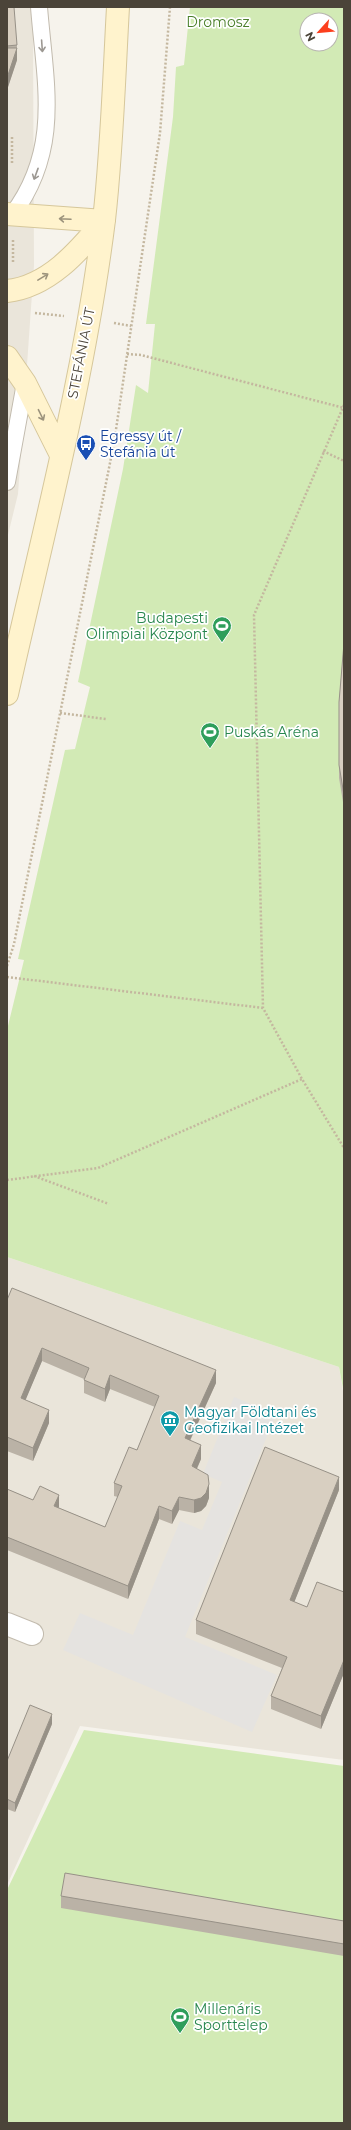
<svg xmlns="http://www.w3.org/2000/svg" width="351" height="2130" font-family="Montserrat,sans-serif">
<style>
.residential{fill:#eae5da}
.green{fill:#d2eab5;fill-rule:evenodd}
.parking{fill:#e5e3e0}
.lines{fill:none;stroke-linecap:round;stroke-linejoin:round}
.lane-casing{stroke:#c2bbae;stroke-width:18}
.street-casing{stroke:#c2bbae;stroke-width:24}
.secondary-casing{stroke:#d6c79b;stroke-width:24}
.path{stroke:#c4b79f;stroke-width:2.5;stroke-dasharray:2 2;stroke-linecap:butt}
.lane{stroke:#fff;stroke-width:16}
.street{stroke:#fff;stroke-width:22}
.secondary{stroke:#fff3cd;stroke-width:22}
.wall{fill:#bab2a6}
.shaded-wall{fill:#979187}
.building{fill:#d8cfc1;stroke:#979187}
.oneway{stroke:#9c9892}
.oneway2{stroke:#9c937c}
.labels{text-anchor:middle;dominant-baseline:central;stroke-width:3.5;stroke-linejoin:round;paint-order:stroke}
.park-label{font-size:14px;fill:#4a7f2a;stroke:#fff}
.street-label{font-size:14px;fill:#4b4439;stroke:#fff}
.transit-label{font-size:14px;fill:#164399;stroke:#fff;text-anchor:start}
.leisure-label{font-size:14px;fill:#27864d;stroke:#fff;text-anchor:start}
.culture-label{font-size:14px;fill:#0d838f;stroke:#fff;text-anchor:start}
</style>
<rect width="100%" height="100%" fill="#f6f3ec"/>
<path class="residential" d="M7 7H31L33 34 34 265 18 494 7 539Z
M7 1257 339 1367 344 1397V1760L80 1726 7 1885Z"/>
<path class="green" d="M190 7H344V1394L339 1367 7 1257V1030L24 960 18 959 65 750 75 749 90 687 78 682 123 469 136 385 148 393 155 324H146L173 117 176 67 184 65ZM307 20H331V44H307Z
M84 1730 344 1766V2123H7V1890Z"/>
<path class="parking" d="M234 1397 276 1414 185 1637 277 1675 252 1732 63 1650 80 1613 133 1635 180 1521 202 1530 222 1482 203 1474Z"/>
<g class="lines">
<defs>
<path id="lane" d="M12 215C62 149 45 83 39 7
M7 482 25 383"/>
<path id="street" d="M7 1624 32 1634"/>
<path id="secondary" d="M7 214 104 221
M7 291C48 287 79 251 103 222
M7 357 25 383 61 455
M7 694C42 537 84 380 104 220 112 150 114 78 118 7"/>
</defs>
<use href="#lane" class="lane-casing"/>
<use href="#street" class="street-casing"/>
<use href="#secondary" class="secondary-casing"/>
<path class="path" d="M12 137V163
M13 240V263
M35 313 64 316
M114 323 131 326
M127 354 141 355 344 408
M344 405 254 615 263 1008 302 1079 344 1148
M323 451 344 461
M60 713 106 719
M7 966 14 944 114 443 160 133 170 7
M7 977 263 1008
M34 1176 109 1204
M7 1180 98 1168 302 1079"/>
<use href="#lane" class="lane"/>
<use href="#street" class="street"/>
<use href="#secondary" class="secondary"/>
</g>
<path class="wall" d="M7 7 17 45V60L8 87 7 88Z
M344 643V808L339 778V702Z
M7 1300 216 1383 190 1441 201 1459 197 1469 209 1498 206 1506 201 1511 194 1513 179 1510 172 1524 159 1519 128 1599 7 1550V1489L33 1500 59 1508 105 1527 118 1497 114 1496V1483L137 1450 155 1407 110 1389 105 1402 84 1393V1379L42 1361 25 1400 49 1423 33 1461 7 1451Z
M339 1490 294 1602 307 1607 344 1592V1673L321 1729 271 1709V1696L282 1668 196 1634V1620Z
M52 1724 15 1812 7 1809V1761Z
M61 1896 344 1921V1956L61 1908Z"/>
<path class="shaded-wall" d="M17 48V60L8 87 7 88V76Z
M42 1348V1361L21 1411V1398Z
M216 1370V1383L185 1451V1438Z
M110 1375V1389L105 1402V1389Z
M49 1410V1423L33 1461V1448Z
M201 1445V1459L192 1479V1466Z
M339 1477V1490L290 1613V1600Z
M209 1484V1498L206 1506 201 1511 194 1513V1500Z
M59 1495V1508L54 1506Z
M179 1497V1510L172 1524V1511Z
M159 1506V1519L128 1599V1586Z
M344 1660V1673L321 1729V1716Z
M52 1714V1724L15 1812V1803Z"/>
<path class="building" d="M7 7H14L17 45 7 46Z
M7 48H17L8 75 7 76Z
M344 643V795L339 765V702Z
M12 1288 216 1370 185 1438 201 1445 192 1466 208 1475 209 1484 206 1493 201 1498 194 1500 179 1497 172 1511 159 1506 128 1586 7 1537V1489L33 1500 40 1486 59 1495 54 1506 105 1527 122 1486 114 1483 129 1447 137 1450 159 1396 110 1375 105 1389 84 1380 89 1368 42 1348 21 1398 49 1410 33 1448 7 1437V1300Z
M265 1447 339 1477 290 1600 307 1607 317 1582 344 1592V1660L321 1716 271 1696 287 1657 196 1620Z
M30 1705 52 1714 15 1803 7 1799V1761Z
M65 1873 344 1921V1944L61 1896Z"/>
<defs><path id="oneway-shaft" d="M-6 0H5M1.5-3L5.5 0L1.5 3" fill="none" stroke-width="1.6" stroke-linecap="round" stroke-linejoin="round"/></defs>
<g class="oneway">
<use href="#oneway-shaft" transform="translate(42 46) rotate(86)"/>
<use href="#oneway-shaft" transform="translate(36 174) rotate(110)"/>
</g>
<g class="oneway2">
<use href="#oneway-shaft" transform="translate(65 219) rotate(-177)"/>
<use href="#oneway-shaft" transform="translate(43 277) rotate(-31)"/>
<use href="#oneway-shaft" transform="translate(41 415) rotate(64)"/>
</g>
<defs>
<symbol id="bus-pin" viewBox="-11 -11 22 30"><path d="M0 17L-7.5 6A9.5 9.5 0 1 1 7.5 6Z" fill="#1a4fb4" stroke="#fff"/><path d="M-5-6H5V4H4V6H2V4H-2V6H-4V4H-5ZM-3.5-4V0h7V-4ZM-3.5 1.2v1.5H-2V1.2ZM2 1.2v1.5H3.5V1.2Z" fill="#fff"/></symbol>
<symbol id="stadium-pin" viewBox="-11 -11 22 30"><path d="M0 17L-7.5 6A9.5 9.5 0 1 1 7.5 6Z" fill="#2e9e5b" stroke="#fff"/><path d="M0-5a6.5 5 0 1 0 0 10a6.5 5 0 1 0 0-10ZM-3.5-1.8h7v3.6h-7Z" fill="#fff"/></symbol>
<symbol id="museum-pin" viewBox="-11 -11 22 30"><path d="M0 17L-7.5 6A9.5 9.5 0 1 1 7.5 6Z" fill="#0f9aa8" stroke="#fff"/><path d="M0-6L6-3V-2H-6V-3ZM-5-1h2V3h-2ZM-1-1h2V3h-2ZM3-1h2V3H3ZM-6 4H6V6H-6Z" fill="#fff"/></symbol>
</defs>
<g fill-rule="evenodd">
<use href="#bus-pin" x="75" y="433" width="22" height="30"/>
<use href="#stadium-pin" x="211" y="615" width="22" height="30"/>
<use href="#stadium-pin" x="199" y="721" width="22" height="30"/>
<use href="#museum-pin" x="159" y="1409" width="22" height="30"/>
<use href="#stadium-pin" x="169" y="2006" width="22" height="30"/>
</g>
<g class="labels">
<g class="park-label">
<text x="218" y="22">Dromosz</text>
</g>
<g class="street-label">
<text transform="translate(81 353) rotate(-79)">STEFÁNIA ÚT</text>
</g>
<g class="transit-label">
<text x="100" y="436">Egressy út /<tspan x="100" dy="16">Stefánia út</tspan></text>
</g>
<g class="leisure-label">
<text x="208" y="618" text-anchor="end">Budapesti<tspan x="208" dy="16">Olimpiai Központ</tspan></text>
<text x="224" y="732">Puskás Aréna</text>
<text x="194" y="2009">Millenáris<tspan x="194" dy="16">Sporttelep</tspan></text>
</g>
<g class="culture-label">
<text x="184" y="1412">Magyar Földtani és<tspan x="184" dy="16">Geofizikai Intézet</tspan></text>
</g>
</g>
<rect width="351" height="2130" fill="none" stroke="#4b4439" stroke-width="16"/>
<g transform="translate(319 32) rotate(243)"><circle r="19" fill="#ffffff" stroke="#b7b4b0"/>
<path d="M0-3L7 15L0 10L-7 15Z" fill="#fc3f1d"/>
<text y="-6" font-size="11" font-weight="bold" text-anchor="middle" fill="#4b4439">N</text>
</g>
</svg>
